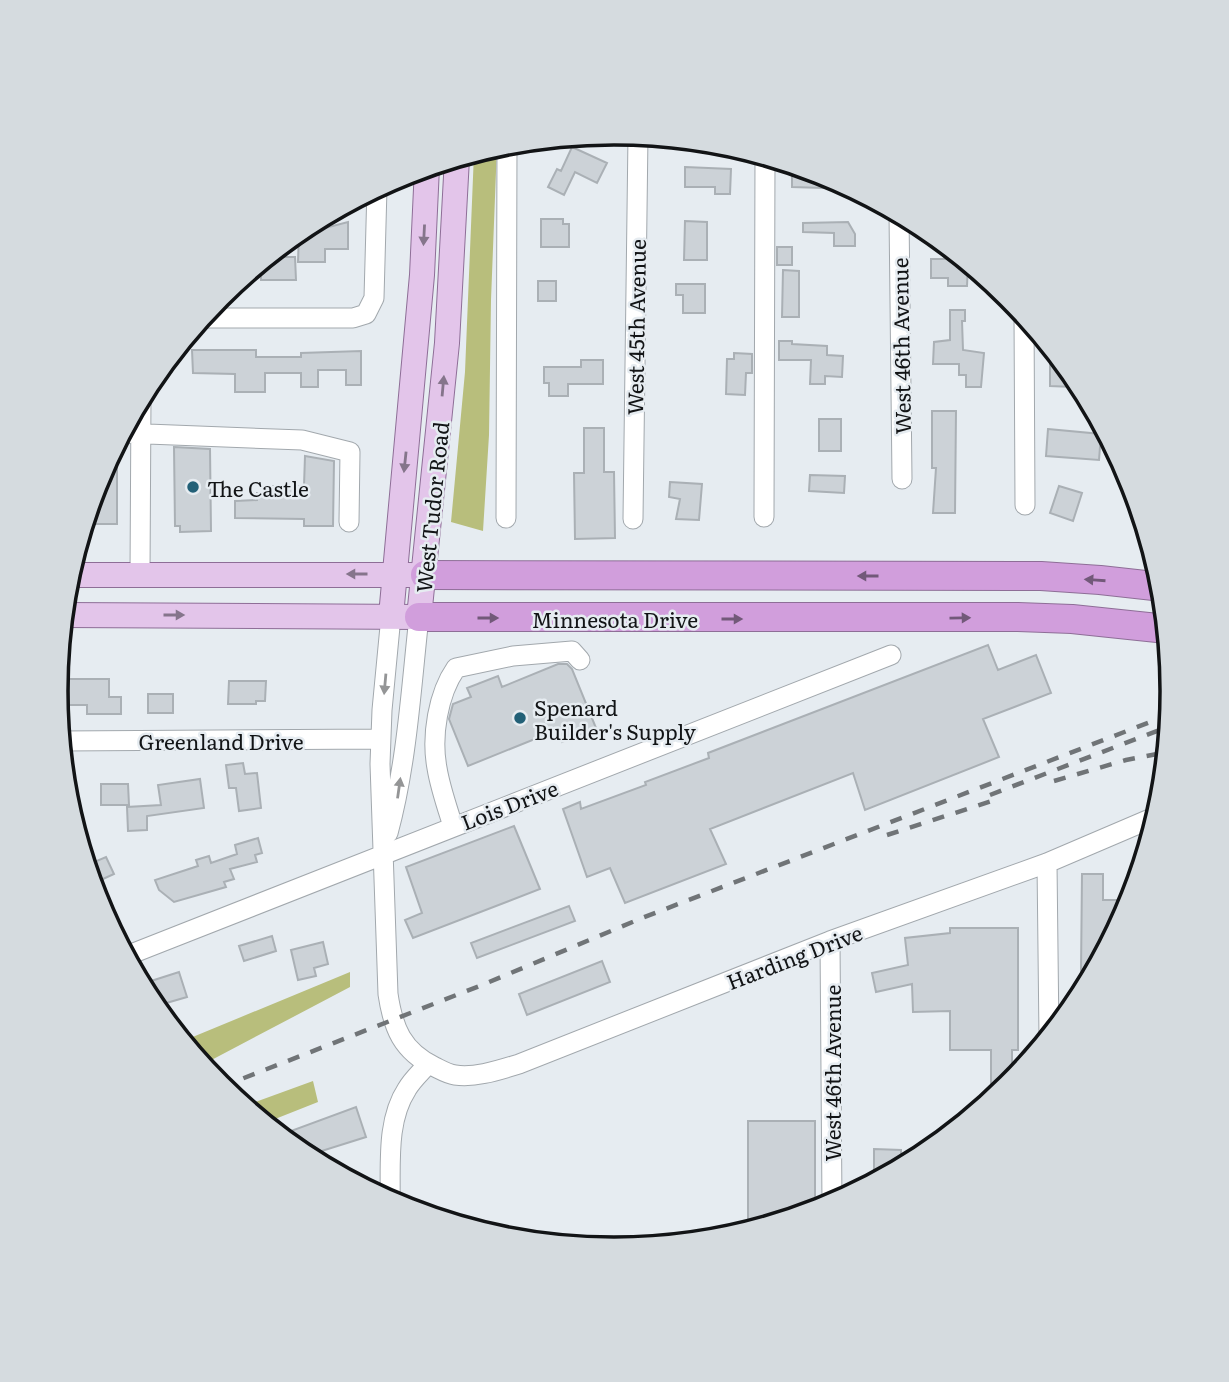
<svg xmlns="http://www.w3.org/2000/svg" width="1229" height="1382" font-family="Literata,serif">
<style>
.green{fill:#b8be7c}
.building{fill:#ccd2d7;stroke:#aab0b5;stroke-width:2}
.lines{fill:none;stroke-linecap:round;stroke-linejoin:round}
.minor-casing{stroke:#a2a8ad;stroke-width:21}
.major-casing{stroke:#8e6e97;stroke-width:26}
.highway-casing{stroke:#8e6e97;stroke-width:30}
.minor{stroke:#fff;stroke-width:19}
.major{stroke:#e3c5ea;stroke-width:24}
.highway{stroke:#d19edc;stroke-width:28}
.rail{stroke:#707477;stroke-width:4.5;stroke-dasharray:12 12;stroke-linecap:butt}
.oneway{fill:#85758b}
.oneway2{fill:#725979}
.oneway3{fill:#949596}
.poi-dot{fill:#226077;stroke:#e6ecf1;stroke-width:2.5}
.labels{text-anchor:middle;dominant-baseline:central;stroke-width:5;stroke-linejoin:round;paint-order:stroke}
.street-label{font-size:21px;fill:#121416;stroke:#e6ecf1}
.poi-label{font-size:21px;fill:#121416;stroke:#e6ecf1;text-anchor:start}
.rim{fill:none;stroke:#121416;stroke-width:3.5}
</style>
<rect width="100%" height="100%" fill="#e6ecf1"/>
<path class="green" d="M497 146 491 300 489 435 483 531 451 522 465 372 474 153Z
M350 972V987L202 1065 183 1041Z
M313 1081 318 1102 265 1123 244 1106Z"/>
<path class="building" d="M572 147 607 163 597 183 575 172 564 195 548 187 557 169 561 171Z
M685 167 731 169 730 194H715V187H685Z
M792 168 807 169 823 173V188L792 187Z
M325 215V228L348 222V249H325V262H298L299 231Z
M541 219H563V224H569V247H541Z
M685 221 707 222V260H684Z
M848 222 855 234V246H834V233L803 232V223Z
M777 247H792V265H777Z
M267 257H295L296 280H261V262Z
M931 259H964L968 262 967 286H948V278H931Z
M783 270 799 271V317H782Z
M538 281H556V301H538Z
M676 284H705V313H683V295H676Z
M950 310H965V321H962L963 350 984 353 981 387H966V375H959V364H933L934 342 950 340Z
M779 341H792V344L827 346V355L843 356 842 377 825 376V384H810L811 360H779Z
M1050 346 1073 374V387L1050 386Z
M192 350H256V357H301V353L361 351V385H346V370H318V387H301V373H265V392H235V374L193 373Z
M734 353 752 354V373H746L745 395 726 394 727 359H734Z
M581 360H603V384H568V396H549V383H544V367H581Z
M932 411H956L955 513H933L936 468H932Z
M819 419H841V451H819Z
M584 428H604V472H614L615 538 575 539 574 473H584Z
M1048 429 1101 434 1099 460 1046 456Z
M117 444V524H84L99 477Z
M174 447 210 449 211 531 180 532V526H175Z
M305 456 334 461 333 526H304V519L235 518V501L257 500V493H270V486H304Z
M810 475 845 476 844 493 809 491Z
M670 482 702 484 699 520 676 519 680 499 669 497Z
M1059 486 1082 493 1073 521 1050 513Z
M988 645 998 670 1036 655 1051 693 983 719 999 757 865 810 853 773 710 829 726 864 625 903 610 868 587 877 563 809 580 802 581 809 646 785 645 782 709 758 708 753Z
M558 664H567L572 669 596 728 562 742 557 730 468 766 449 719 453 704 471 697 467 688 498 676 502 687Z
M69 679H109V697H121V714H87V705H69Z
M229 681H266L265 701H256V704H228Z
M148 694H173V713H148Z
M243 763 245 774 257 773 261 808 239 811 236 788H229L226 765Z
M200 779 204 808 147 816V830L128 831 127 807 161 805 158 785Z
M101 784H128L129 805H101Z
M514 826 540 889 413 938 405 920 422 913 406 867Z
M258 838 262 853 255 855 257 862 230 869 234 879 224 882 226 887 174 902 159 890 155 880 198 866 196 860 209 856 211 863 237 854 235 845Z
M106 857 114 874 92 884 87 865Z
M1082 874H1103V900H1124V918L1095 972H1081Z
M569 906 575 921 477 958 471 943Z
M950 928H1018V1050H1012V1082L991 1101V1050H950V1011L913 1012 912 984 876 992 872 973 908 965 905 938 950 933Z
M272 936 276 951 244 961 239 946Z
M323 942 328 964 314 968 316 976 298 980 291 950Z
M602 961 610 982 527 1015 519 994Z
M179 972 187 997 156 1006 148 982Z
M356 1107 366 1137 306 1156 280 1135Z
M748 1121H815V1211L748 1231Z
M874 1149 901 1150V1168L874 1182Z"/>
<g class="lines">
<defs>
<path id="minor" d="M899 213 902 479
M1024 314 1025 505
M201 318H353L366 314 374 298 377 188
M122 433 302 440 350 452 349 522
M764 517 765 156
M506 518 507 143
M633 519 638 135
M140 575 141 397
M391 616 382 710 380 764 388 994C393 1028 402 1051 435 1067 441 1070 448 1074 455 1075 476 1078 499 1070 519 1064L830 941 1047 863 1157 816
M61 741 380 739
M453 826C447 807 440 787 437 768 431 736 438 694 456 668L513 656 572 651 580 660
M388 833C407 763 411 689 419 617
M1047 863 1049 1037
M830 941 832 1205
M126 956 891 655
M390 1201C391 1165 386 1121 407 1089 412 1080 421 1072 428 1064"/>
<path id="major" d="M69 575H411
M64 615 419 617 447 343 457 158
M391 616 422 275 427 167"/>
<path id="highway" d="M425 575 1041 576 1100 580 1163 587
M419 617H1018L1072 619 1167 629"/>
</defs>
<use href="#minor" class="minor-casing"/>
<use href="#major" class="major-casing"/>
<use href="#highway" class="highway-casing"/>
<use href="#minor" class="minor"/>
<use href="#major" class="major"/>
<use href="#highway" class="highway"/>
<path class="rail" d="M1054 781 1126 760 1167 752
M990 795 1170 726
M887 835 1001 798
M221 1087 482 985 642 918 1171 714"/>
</g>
<defs><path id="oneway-solid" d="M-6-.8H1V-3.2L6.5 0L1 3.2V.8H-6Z" transform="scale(1.75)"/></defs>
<g class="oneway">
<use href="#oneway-solid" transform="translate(424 235) rotate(93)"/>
<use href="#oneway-solid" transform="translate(443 386) rotate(-85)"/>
<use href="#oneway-solid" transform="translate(405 462) rotate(96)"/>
<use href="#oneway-solid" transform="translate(357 574) rotate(180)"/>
<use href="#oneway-solid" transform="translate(174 615)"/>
</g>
<g class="oneway2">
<use href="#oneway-solid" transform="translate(868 576) rotate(180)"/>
<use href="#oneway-solid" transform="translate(1095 580) rotate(-176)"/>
<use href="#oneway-solid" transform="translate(488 618)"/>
<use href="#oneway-solid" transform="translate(960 618) rotate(-1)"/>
<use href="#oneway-solid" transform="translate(732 619)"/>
</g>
<g class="oneway3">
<use href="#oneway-solid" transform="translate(385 684) rotate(95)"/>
<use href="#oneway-solid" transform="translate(399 788) rotate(-82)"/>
</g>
<g class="poi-dot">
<circle cx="193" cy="487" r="7"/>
<circle cx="520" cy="718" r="7"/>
</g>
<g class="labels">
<g class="street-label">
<text transform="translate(635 327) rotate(-89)">West 45th Avenue</text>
<text transform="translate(900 346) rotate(-91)">West 46th Avenue</text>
<text transform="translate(431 507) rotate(-84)">West Tudor Road</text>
<text x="615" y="618">Minnesota Drive</text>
<text x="221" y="740">Greenland Drive</text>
<text transform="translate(509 804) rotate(-21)">Lois Drive</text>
<text transform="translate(794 956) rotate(-21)">Harding Drive</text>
<text transform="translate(831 1073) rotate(-90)">West 46th Avenue</text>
</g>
<g class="poi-label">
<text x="207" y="487">The Castle</text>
<text x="534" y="706">Spenard<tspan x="534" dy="24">Builder's Supply</tspan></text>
</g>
</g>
<path d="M0 0H1229V1382H0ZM68 691a546 546 0 1 1 1092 0a546 546 0 1 1-1092 0Z" fill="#d5dbdf" fill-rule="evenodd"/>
<path class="rim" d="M68 691a546 546 0 1 1 1092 0a546 546 0 1 1-1092 0Z"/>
</svg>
